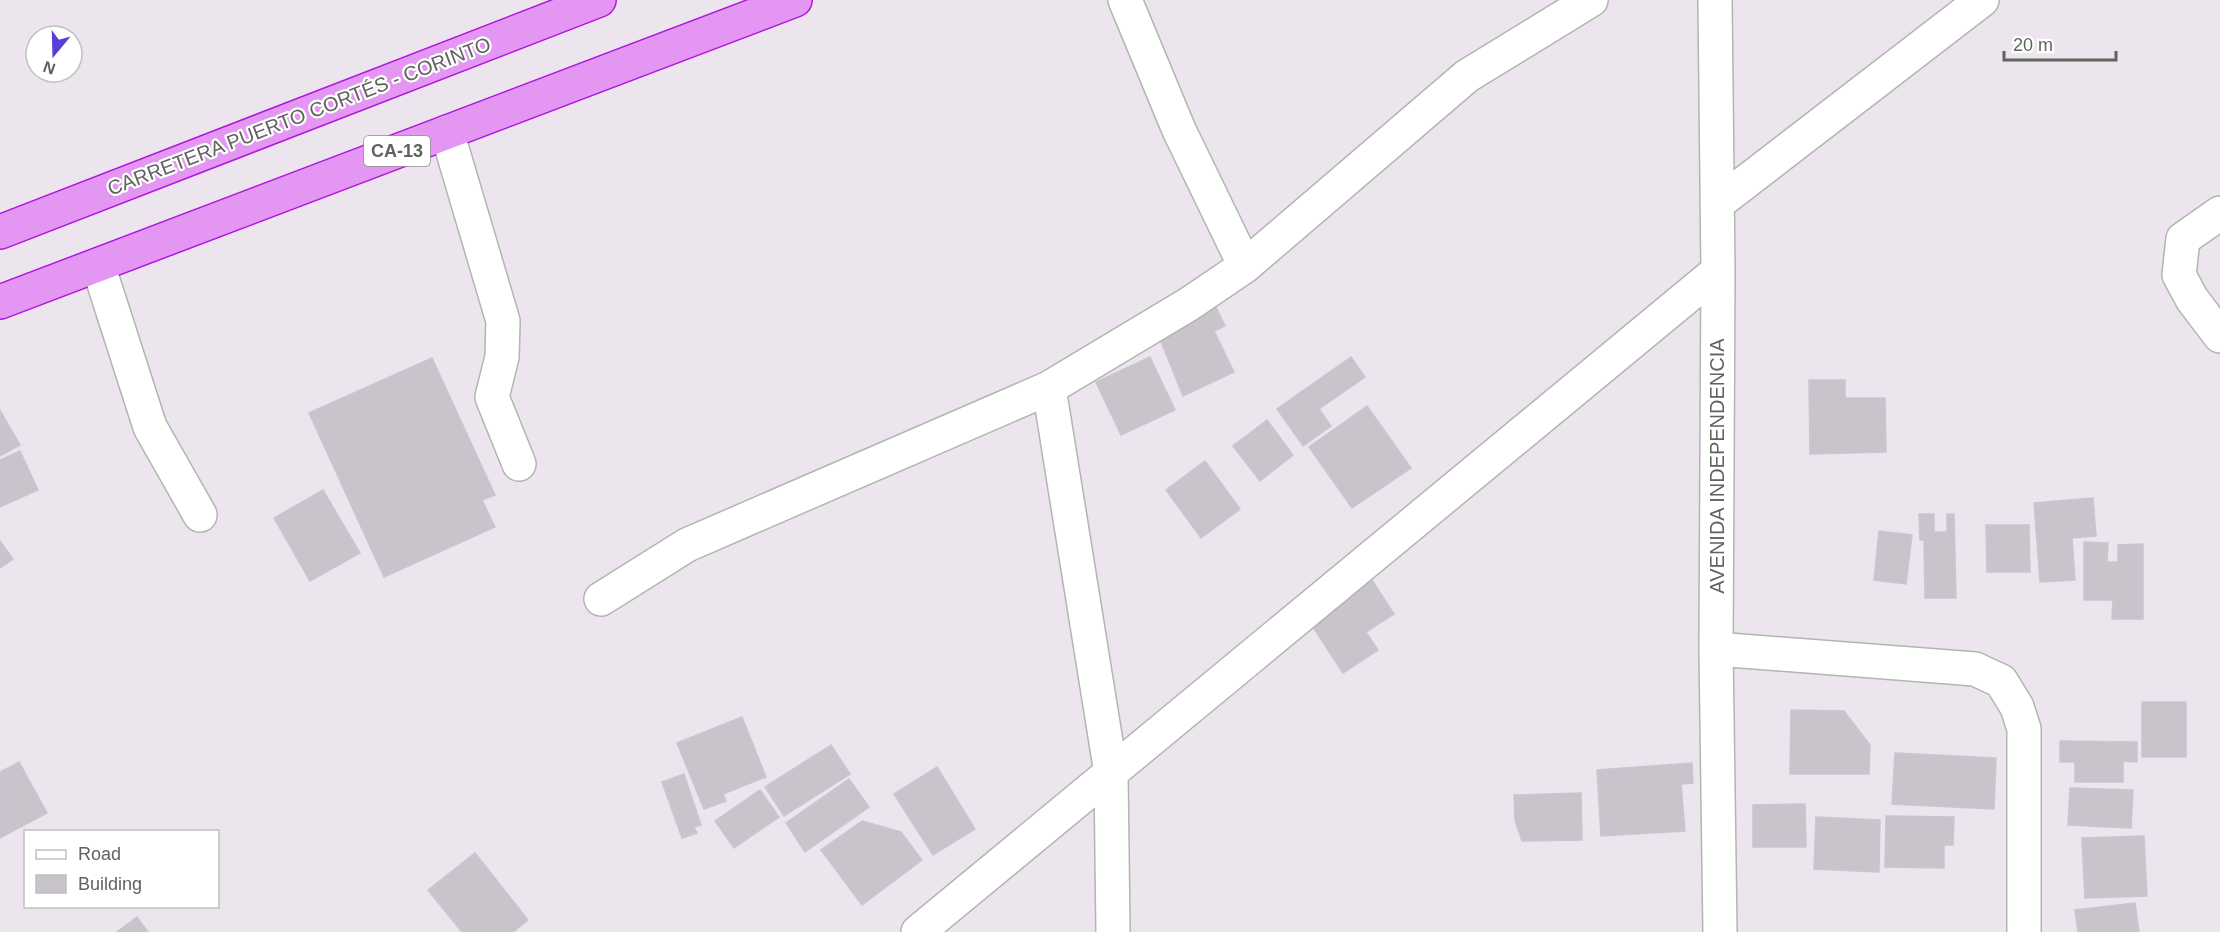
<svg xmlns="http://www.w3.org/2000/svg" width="2220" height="932" font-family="Helvetica,sans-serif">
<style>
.building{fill:#c9c3cb;stroke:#cec3d2;stroke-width:1.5}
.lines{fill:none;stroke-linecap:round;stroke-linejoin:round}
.minor-casing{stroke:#b1b6b0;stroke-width:36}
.highway-casing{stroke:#b016dc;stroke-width:36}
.minor{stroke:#fff;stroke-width:33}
.highway{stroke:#e496f3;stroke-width:33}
.labels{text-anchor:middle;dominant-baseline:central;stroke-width:4.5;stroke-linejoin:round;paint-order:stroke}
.shield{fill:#fff;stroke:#8f928d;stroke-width:1.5}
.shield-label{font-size:18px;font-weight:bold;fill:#5f645c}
.street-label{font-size:20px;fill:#5f645c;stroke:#fff}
</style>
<rect width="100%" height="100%" fill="#ece5ed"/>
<path class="building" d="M1210 295 1225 326 1214 331 1234 372 1183 396 1156 329Z
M1150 357 1175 410 1121 435 1096 382Z
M1351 357 1365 377 1319 409 1331 426 1303 446 1277 409Z
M432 358 495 495 482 500 495 527 384 577 309 413Z
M1809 380H1845V398H1885L1886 452 1810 454Z
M1367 406 1411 468 1352 508 1309 447Z
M0 410 20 445 0 456Z
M1267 420 1293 455 1260 481 1233 446Z
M20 451 38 490 0 507V460Z
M1205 461 1240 509 1201 538 1166 490Z
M323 490 360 553 310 581 274 518Z
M2093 498 2096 536 2072 538 2075 580 2040 582 2034 503Z
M1919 514H1934V532H1947V514H1954L1956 598H1925L1924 540H1920Z
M1986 525H2029L2030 572H1987Z
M1879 531 1912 535 1906 584 1874 580Z
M0 541 13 559 0 568Z
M2084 542 2108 543 2107 562H2118V545L2143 544V619H2112L2113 600H2084Z
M1368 574 1394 614 1366 632 1378 650 1343 673 1305 615Z
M2142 702H2186V757H2142Z
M1791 710 1844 711 1870 745 1869 774H1790Z
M742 717 766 777 723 794 726 801 704 809 677 743Z
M2060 741 2137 742V762L2123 761V782H2075V762H2060Z
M831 745 850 774 784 816 765 787Z
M1895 753 1996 758 1994 809 1892 804Z
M19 762 47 813 0 838V772Z
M1692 763 1693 783 1681 784 1685 831 1601 836 1597 770Z
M937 767 975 829 933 855 894 794Z
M684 774 701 825 694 827 697 833 682 838 662 782Z
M849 779 869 807 805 852 786 823Z
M2070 788 2133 790 2131 828 2068 825Z
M760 790 779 817 734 848 715 821Z
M1581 793 1582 840 1522 841 1515 820 1514 795Z
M1805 804 1806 847H1753V805Z
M1886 816 1954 817 1953 845H1944V868L1885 867Z
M1816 817 1880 820 1879 872 1814 869Z
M862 821 901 832 922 860 862 905 821 850Z
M2144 836 2147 896 2085 898 2082 838Z
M475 853 528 920 513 932H462L428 890Z
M2135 903 2139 932H2078L2075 910Z
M137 917 148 932H117Z"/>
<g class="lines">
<defs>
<path id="minor" d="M1125 0 1179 130 1245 266
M1715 0 1718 271 1716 649 1720 932
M447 132 503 321 502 357 492 397 519 464
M1717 204 1982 0
M2220 213 2183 239 2179 275 2192 299 2220 336
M98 265 150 427 200 515
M1049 388 1111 773 1113 932
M601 599 687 545 1049 388 1189 304 1245 266 1467 76 1591 0
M1716 649 1975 669 2001 681 2017 707 2024 729V932
M918 932 1718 271"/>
<path id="highway" d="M0 232 599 0
M0 302 795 0"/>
</defs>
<use href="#minor" class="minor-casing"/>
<use href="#highway" class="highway-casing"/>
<use href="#minor" class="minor"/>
<use href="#highway" class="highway"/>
</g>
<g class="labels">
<rect class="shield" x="364" y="136" width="66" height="30" rx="4.5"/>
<g class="shield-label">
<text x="397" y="151">CA-13</text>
</g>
<g class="street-label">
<text transform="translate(299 116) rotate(-21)">CARRETERA PUERTO CORTÉS - CORINTO</text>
<text transform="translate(1717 466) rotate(-90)">AVENIDA INDEPENDENCIA</text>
</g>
</g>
<rect x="24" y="830" width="195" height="78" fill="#ffffff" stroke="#bfc1be" stroke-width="1.5"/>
<rect x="36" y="850" width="30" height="9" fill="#ffffff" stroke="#bfc1be" stroke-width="1.5"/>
<text x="78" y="860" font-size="18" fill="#5f645c">Road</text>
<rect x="36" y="875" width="30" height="18" fill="#c9c3cb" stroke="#bfc1be" stroke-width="1.5"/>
<text x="78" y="890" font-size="18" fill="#5f645c">Building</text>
<g transform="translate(54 54) rotate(199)"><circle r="28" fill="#ffffff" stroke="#bfc1be" stroke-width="1.5"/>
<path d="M0-4.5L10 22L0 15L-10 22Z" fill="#593fd9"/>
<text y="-9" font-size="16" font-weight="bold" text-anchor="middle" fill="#5f645c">N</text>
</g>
<path d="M2004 51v9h112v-9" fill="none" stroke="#5f645c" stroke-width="3"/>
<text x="2013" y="51" font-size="18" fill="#5f645c" stroke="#ffffff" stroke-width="4.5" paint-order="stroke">20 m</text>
</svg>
